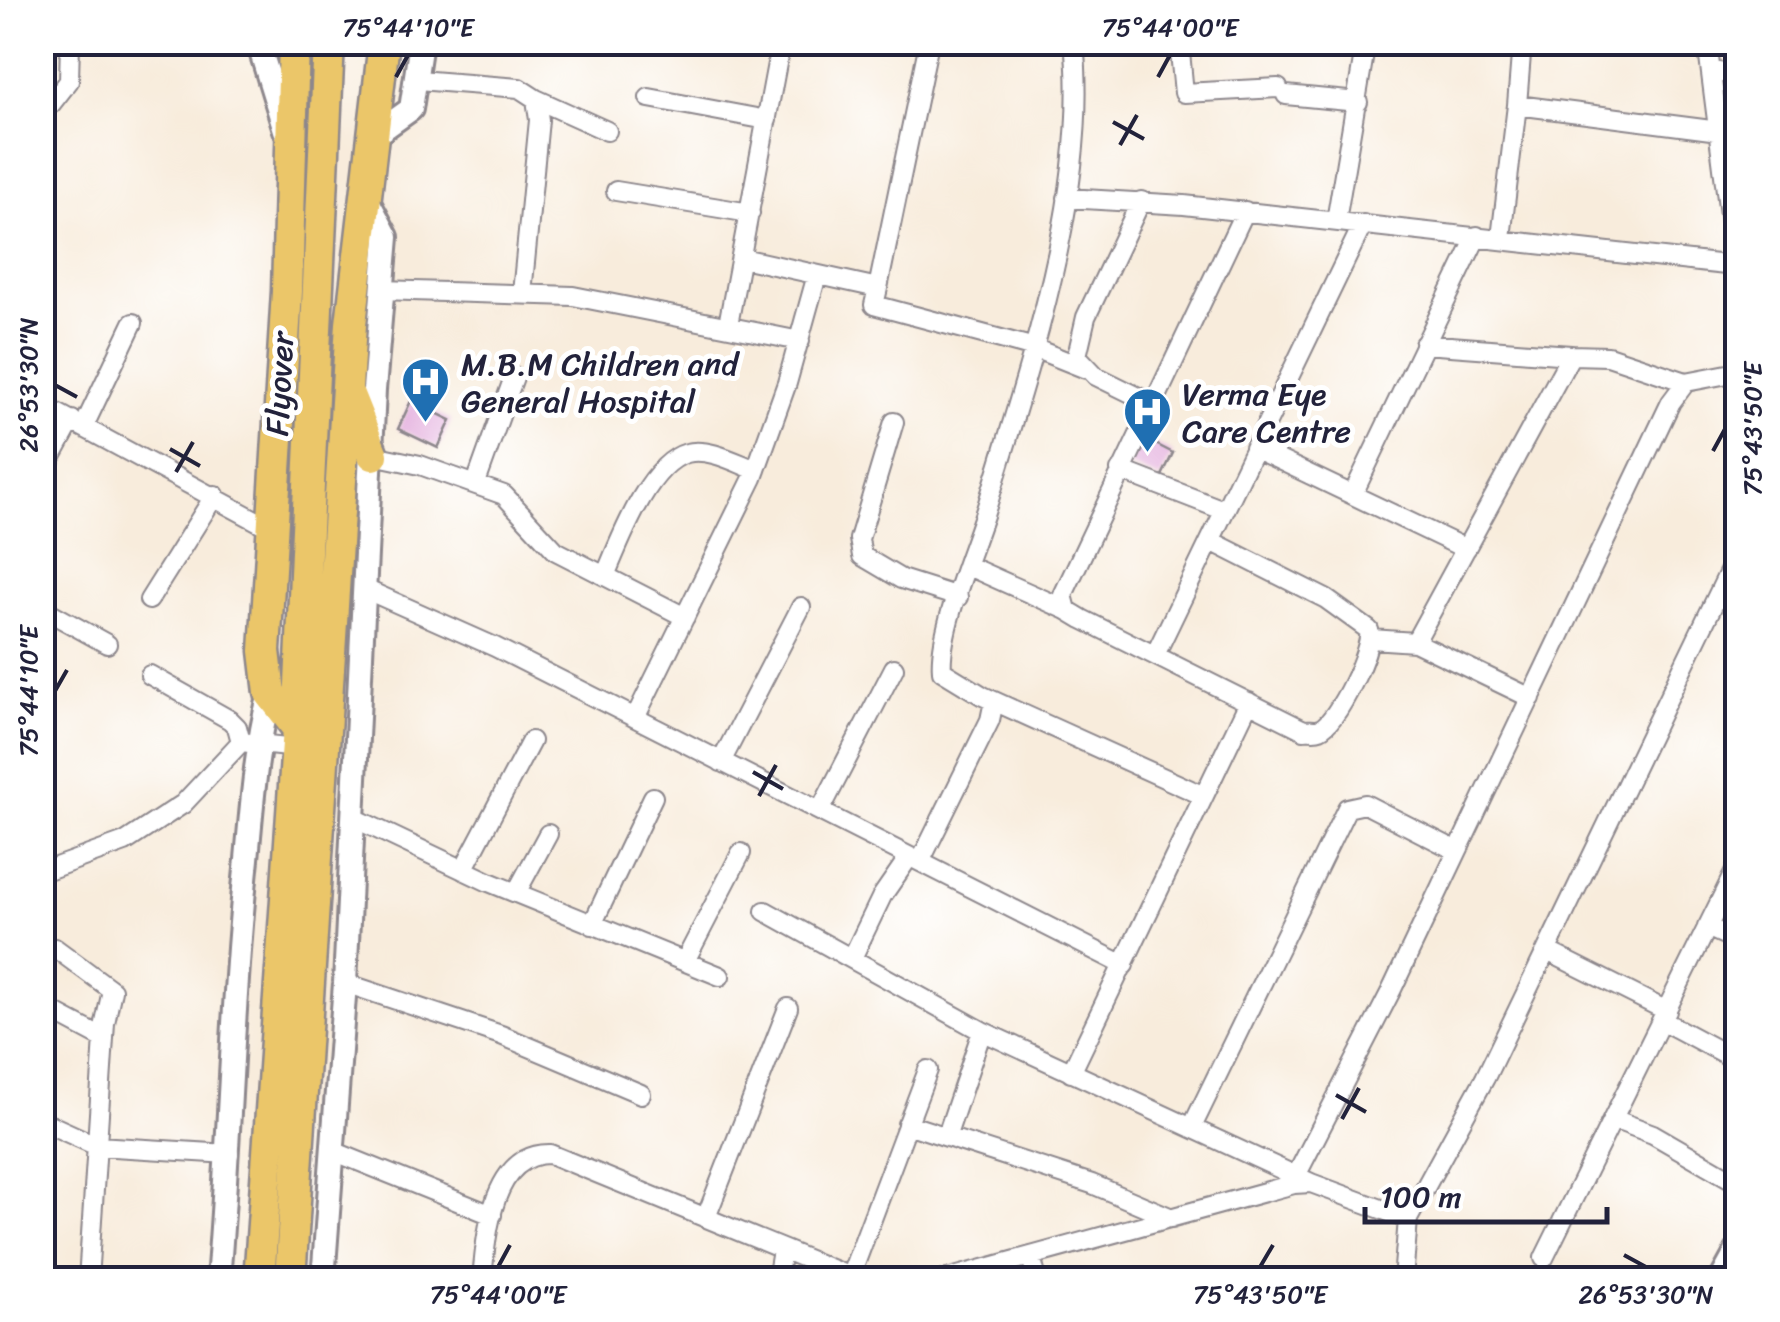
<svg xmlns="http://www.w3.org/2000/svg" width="1780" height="1322" font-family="Sriracha,sans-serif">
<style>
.building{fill:#e3addd}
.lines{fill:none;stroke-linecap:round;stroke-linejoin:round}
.minor-casing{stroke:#8d878c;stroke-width:22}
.tertiary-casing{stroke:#8d878c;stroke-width:28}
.trunk-casing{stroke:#8d878c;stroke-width:35}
.minor{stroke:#fff;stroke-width:18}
.tertiary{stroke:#fff;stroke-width:22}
.trunk{stroke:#ebc669;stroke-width:30}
.ticks{fill:none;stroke:#22223b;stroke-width:4}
.labels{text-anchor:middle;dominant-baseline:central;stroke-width:10;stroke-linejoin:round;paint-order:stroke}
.poi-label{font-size:32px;fill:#22223b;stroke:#fff;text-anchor:start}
.street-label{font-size:32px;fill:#22223b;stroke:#fff}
.neatline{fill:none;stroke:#22223b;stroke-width:4}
.ticks-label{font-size:25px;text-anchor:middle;fill:#22223b}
</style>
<rect width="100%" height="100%" fill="#fff"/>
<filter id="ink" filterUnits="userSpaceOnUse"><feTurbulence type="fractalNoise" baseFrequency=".01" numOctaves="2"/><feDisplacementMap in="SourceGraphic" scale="20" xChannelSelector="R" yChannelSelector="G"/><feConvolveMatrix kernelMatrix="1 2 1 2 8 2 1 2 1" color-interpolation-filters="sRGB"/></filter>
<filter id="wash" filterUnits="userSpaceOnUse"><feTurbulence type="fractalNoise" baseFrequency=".0048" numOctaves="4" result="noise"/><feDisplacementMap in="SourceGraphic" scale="40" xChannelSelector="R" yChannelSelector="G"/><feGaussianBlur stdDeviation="2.25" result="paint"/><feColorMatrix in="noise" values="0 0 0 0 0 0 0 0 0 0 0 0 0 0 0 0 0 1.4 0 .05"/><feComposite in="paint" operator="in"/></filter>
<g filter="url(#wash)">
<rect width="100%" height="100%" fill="#f8ecdc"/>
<g id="blocks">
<path class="building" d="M411 401 451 420 438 448 398 429Z
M1142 437 1173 453 1160 480 1128 465Z"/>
</g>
</g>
<g filter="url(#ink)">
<use href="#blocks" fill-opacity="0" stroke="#8d878c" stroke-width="2.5"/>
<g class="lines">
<defs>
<path id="minor" d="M1074 42C1090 188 1030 363 988 503 975 546 938 629 942 671L983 696 1204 796
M1179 42 1184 93 1278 88
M1522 42 1517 105 1719 131
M1707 42 1738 285
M1711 71 1738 75
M418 80 519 88 536 99 539 120 522 293
M1286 95 1358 102
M649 98 767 120
M536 99 607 131
M42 104H51L69 81 70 42
M616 191 750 213
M1067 198 1184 205 1735 266
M1141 201 1086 317 1077 356 1096 376 1153 404
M1336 221 1366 42
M1501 238 1517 105
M742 258 878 288 874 305 1031 347 1086 369
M878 288 929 42
M381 290 573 296 800 341
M728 325 781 42
M1424 344 1571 355
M42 405 274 530
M894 422 859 539 862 556 901 579 958 597
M84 426 133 323
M1254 448 1466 549
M373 455 420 465 504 495 556 551 685 617
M1120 470 1223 510
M42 475 72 420
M476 483 514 377
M1353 494 1477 236
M1211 541 1326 599 1369 630C1373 648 1338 721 1320 729 1315 731 1310 729 1304 730L1082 619 1067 610 1063 595 1245 211
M968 566 1067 610
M605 576C620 541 648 464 687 453 708 447 737 463 756 470
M367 590 495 647 1124 965
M149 600 215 495
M42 608 107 644
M1371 639 1415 642 1531 698
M1415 642 1571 355 1608 356 1686 382
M1155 655 1363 224
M150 675 230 720 237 727 241 742
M635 718 753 478 787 383 817 275
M42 720V741
M721 762 801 607
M820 811 894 668
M352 817 489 882 720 976
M920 862 990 720 994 701
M463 870 531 741
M42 872 125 842 183 804 241 742 296 748
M516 893 548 834
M765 911 982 1031 1311 1183
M592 925 653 797
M1707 927 1738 941
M55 948 112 990 105 1023 88 1280
M1547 951 1667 1011
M852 958 882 896 909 857
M685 961 741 853
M345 983 501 1035 641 1094
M42 1006 104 1039
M1663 1021 1738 1061
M1071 1073 1249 702
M1613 1119 1653 1134 1738 1183
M42 1121 97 1146 229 1154
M907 1124 1092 1184 1172 1218
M1192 1127 1347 808 1365 804 1457 851
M947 1135 982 1031
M333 1151 492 1215
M1296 1176 1392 989 1671 402 1686 382 1738 372
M707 1215 788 1008
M1031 1256 1037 1280
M1544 1258 1738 865
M482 1280C486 1235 492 1153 550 1154L848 1276
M777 1280 782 1250
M849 1280 928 1070
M943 1280 1294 1184 1311 1183 1408 1219
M1403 1280 1408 1219 1485 1078 1738 553"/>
<path id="tertiary" d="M258 42 285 130
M376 134 411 109 421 42
M218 1280C230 1140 232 999 247 859 252 803 256 748 270 693
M323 1280 345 983 374 390 387 237 366 197
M1721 1280 1738 1249"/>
<path id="trunk" d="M294 42 287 291 265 651 270 693 298 729
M349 395 373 455
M259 1280 298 729 329 42
M290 1280 351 324 384 42"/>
</defs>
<use href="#minor" class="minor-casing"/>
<use href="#tertiary" class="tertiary-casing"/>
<use href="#trunk" class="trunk-casing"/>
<use href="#minor" class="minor"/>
<use href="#tertiary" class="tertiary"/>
<use href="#trunk" class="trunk"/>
</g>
</g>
<path class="ticks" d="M396 77 408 55M1158 77 1170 55M1113 122 1144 139M1120 145 1137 115M55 385 77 397M170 449 200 466M1713 451 1725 429M176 472 193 442M55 691 67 670M753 772 783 789M759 796 776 765M1336 1095 1366 1112M1342 1119 1359 1088M1624 1255 1646 1267M498 1267 510 1245M1260 1267 1273 1245"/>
<defs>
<symbol id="hospital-pin" viewBox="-11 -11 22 30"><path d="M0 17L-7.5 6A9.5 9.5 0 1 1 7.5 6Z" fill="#1f6fb2" stroke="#fff"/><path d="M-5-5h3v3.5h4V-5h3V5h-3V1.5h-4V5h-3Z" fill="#fff"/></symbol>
</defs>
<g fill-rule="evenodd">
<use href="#hospital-pin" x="398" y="354" width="55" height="75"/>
<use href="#hospital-pin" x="1120" y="384" width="55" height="75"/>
</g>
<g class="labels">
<g class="poi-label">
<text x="461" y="364">M.B.M Children and<tspan x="461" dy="37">General Hospital</tspan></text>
<text x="1182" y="394">Verma Eye<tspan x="1182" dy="37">Care Centre</tspan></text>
</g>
<g class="street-label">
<text transform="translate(280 384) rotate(-87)">Flyover</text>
</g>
</g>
<rect width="1780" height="1322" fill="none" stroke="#fff" stroke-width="110"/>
<path d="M1365 1207v15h242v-15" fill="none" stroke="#22223b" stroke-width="5"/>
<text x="1380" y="1207" font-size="30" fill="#22223b" stroke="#ffffff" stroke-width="8" paint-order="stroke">100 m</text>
<rect x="55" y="55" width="1670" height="1212" class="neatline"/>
<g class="ticks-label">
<text x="408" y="36">75°44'10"E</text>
<text x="1170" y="36">75°44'00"E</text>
<text transform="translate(28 385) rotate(-90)" y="9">26°53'30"N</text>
<text transform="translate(1752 429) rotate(-90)" y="9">75°43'50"E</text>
<text transform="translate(28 691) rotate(-90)" y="9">75°44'10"E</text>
<text x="498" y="1303">75°44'00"E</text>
<text x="1260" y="1303">75°43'50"E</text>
<text x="1646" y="1303">26°53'30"N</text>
</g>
</svg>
